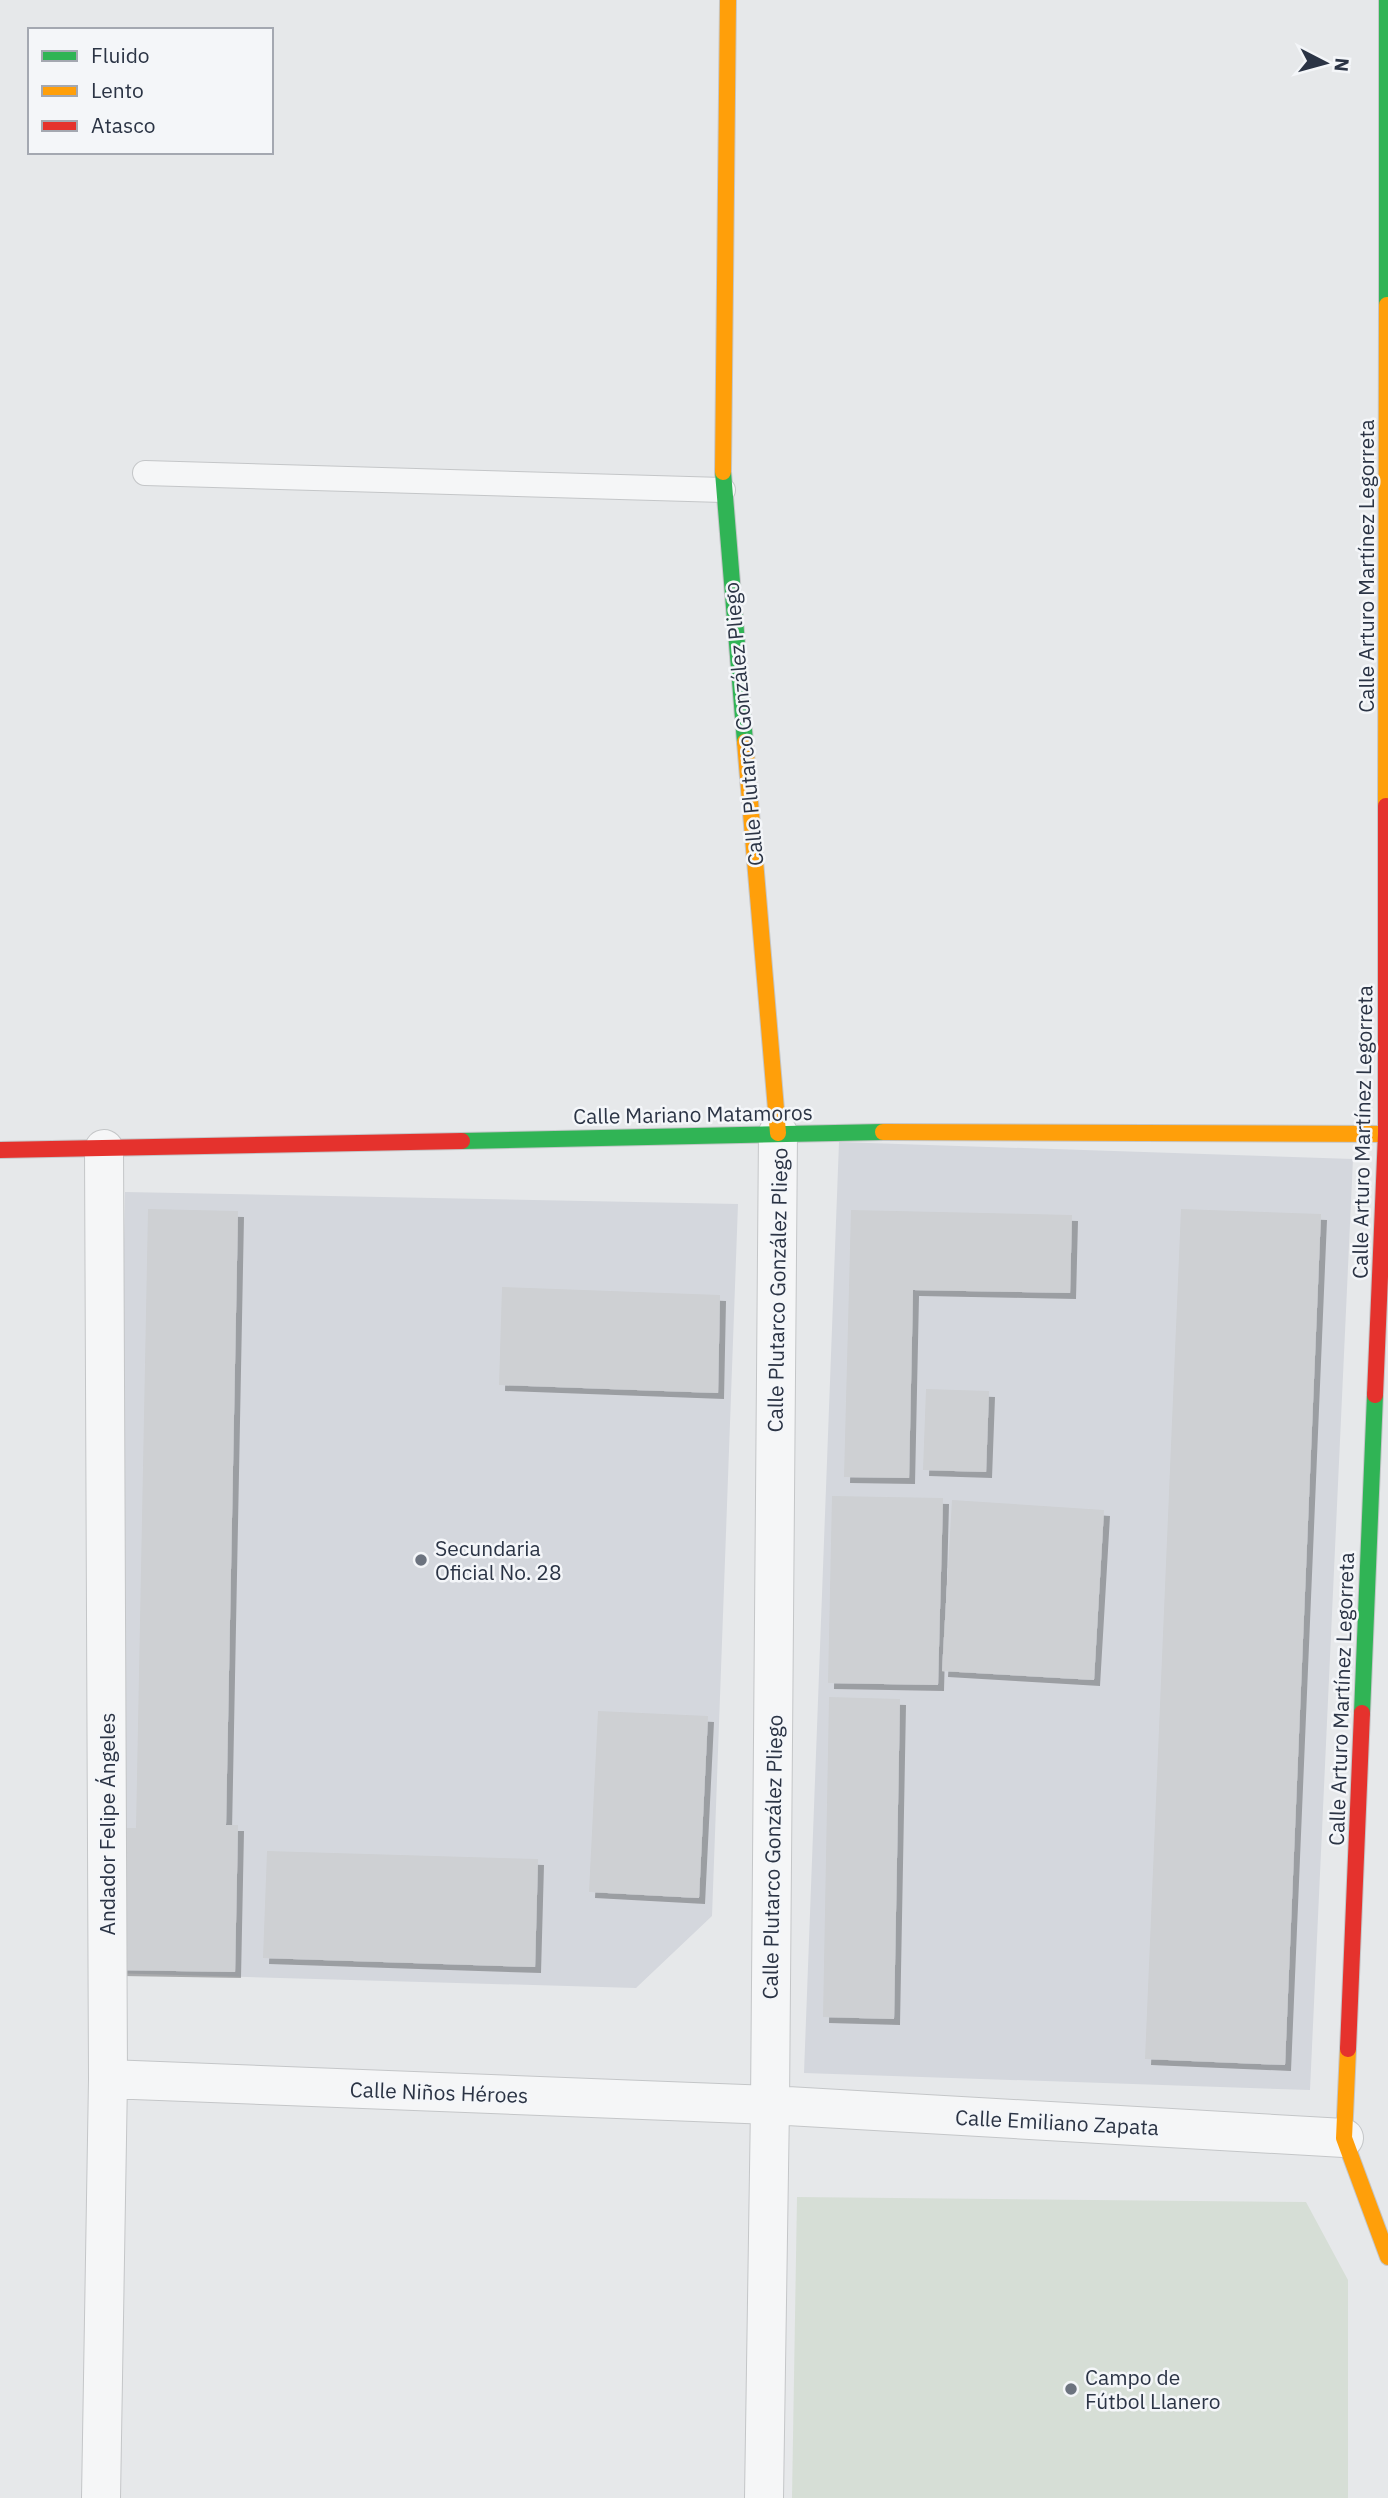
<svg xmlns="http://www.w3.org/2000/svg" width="1388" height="2498" font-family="'IBM Plex Sans',sans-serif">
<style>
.built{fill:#d4d7dd}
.green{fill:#d6ded6}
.building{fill:#ced0d3;filter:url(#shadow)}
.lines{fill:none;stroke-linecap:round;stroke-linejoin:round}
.lane-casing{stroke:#c4c6c8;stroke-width:26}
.street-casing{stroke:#c4c6c8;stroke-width:40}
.fast-casing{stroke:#c4c6c8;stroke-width:18}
.slow-casing{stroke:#c4c6c8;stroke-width:18}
.jam-casing{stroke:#c4c6c8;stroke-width:18}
.lane{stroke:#f5f6f7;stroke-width:24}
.street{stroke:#f5f6f7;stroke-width:38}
.fast{stroke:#30b455;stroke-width:16}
.slow{stroke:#ff9f0a;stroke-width:16}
.jam{stroke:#e5322d;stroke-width:16}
.poi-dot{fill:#6c737f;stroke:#f4f6f9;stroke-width:2.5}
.labels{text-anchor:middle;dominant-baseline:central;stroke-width:5;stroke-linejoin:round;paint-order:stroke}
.street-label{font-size:21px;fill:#2b3445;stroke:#f4f6f9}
.poi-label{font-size:21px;fill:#2b3445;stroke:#f4f6f9;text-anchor:start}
</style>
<defs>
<filter id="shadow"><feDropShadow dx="6" dy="6" stdDeviation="0" flood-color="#0004"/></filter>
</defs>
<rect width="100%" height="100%" fill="#e6e8ea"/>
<path class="built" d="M839 1142 1353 1159 1310 2090 804 2073Z
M125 1192 738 1204 712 1916 636 1988 109 1973Z"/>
<path class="green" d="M797 2197 1306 2202 1348 2280V2498H792Z"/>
<path class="building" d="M148 1209 238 1211 226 1825H238L235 1972 116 1970 119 1828H136Z
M1181 1209 1321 1214 1285 2065 1145 2059Z
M851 1210 1072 1215 1070 1293 913 1290 909 1478 844 1477Z
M502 1287 720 1295 718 1393 499 1385Z
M926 1389 989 1391 986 1472 923 1470Z
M832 1496 943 1498 938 1685 828 1683Z
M952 1500 1104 1510 1094 1680 942 1671Z
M829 1697 900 1699 894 2019 823 2017Z
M598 1711 708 1716 699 1898 589 1892Z
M267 1851 538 1859 535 1967 263 1958Z"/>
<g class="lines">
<defs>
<path id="lane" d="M145 473 723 490"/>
<path id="street" d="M108 2079 770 2105 1344 2138
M101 2498 108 2079 104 1149
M764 2498 770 2105 778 1133"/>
<path id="fast" d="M1387 305V0
M723 472 745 742
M462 1141 883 1132
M1362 1713 1375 1395"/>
<path id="slow" d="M723 472 728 0
M745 742 778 1133
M1386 806 1387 305
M883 1132 1388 1134
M1348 2049 1344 2138 1388 2257"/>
<path id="jam" d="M0 1150 462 1141
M1375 1395 1386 1134V806
M1348 2049 1362 1713"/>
</defs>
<use href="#lane" class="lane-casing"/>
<use href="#street" class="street-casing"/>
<use href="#fast" class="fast-casing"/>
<use href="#slow" class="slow-casing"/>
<use href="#jam" class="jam-casing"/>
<use href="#lane" class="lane"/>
<use href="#street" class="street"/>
<use href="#fast" class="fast"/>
<use href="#slow" class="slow"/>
<use href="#jam" class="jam"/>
</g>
<g class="poi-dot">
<circle cx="421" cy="1560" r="7"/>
<circle cx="1071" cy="2389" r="7"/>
</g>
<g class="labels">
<g class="street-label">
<text transform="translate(1366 566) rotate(-90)">Calle Arturo Martínez Legorreta</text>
<text transform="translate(743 724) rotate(-95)">Calle Plutarco González Pliego</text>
<text transform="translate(693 1114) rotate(-1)">Calle Mariano Matamoros</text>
<text transform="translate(1362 1132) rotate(-89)">Calle Arturo Martínez Legorreta</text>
<text transform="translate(777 1290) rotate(-89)">Calle Plutarco González Pliego</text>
<text transform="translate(1341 1699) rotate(-88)">Calle Arturo Martínez Legorreta</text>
<text transform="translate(107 1824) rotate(-90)">Andador Felipe Ángeles</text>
<text transform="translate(772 1857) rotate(-89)">Calle Plutarco González Pliego</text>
<text transform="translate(439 2092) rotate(2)">Calle Niños Héroes</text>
<text transform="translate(1057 2122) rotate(3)">Calle Emiliano Zapata</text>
</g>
<g class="poi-label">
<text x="435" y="1548">Secundaria<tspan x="435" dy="24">Oficial No. 28</tspan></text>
<text x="1085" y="2377">Campo de<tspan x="1085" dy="24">Fútbol Llanero</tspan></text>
</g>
</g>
<rect x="28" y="28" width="245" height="126" fill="#f4f6f9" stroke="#a4a8b1" stroke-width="2"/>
<rect x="42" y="51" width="35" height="10" fill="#30b455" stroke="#a4a8b1" stroke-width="2"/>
<text x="91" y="63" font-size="21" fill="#2b3445">Fluido</text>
<rect x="42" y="86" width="35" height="10" fill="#ff9f0a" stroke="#a4a8b1" stroke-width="2"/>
<text x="91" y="98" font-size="21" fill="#2b3445">Lento</text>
<rect x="42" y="121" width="35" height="10" fill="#e5322d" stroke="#a4a8b1" stroke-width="2"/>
<text x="91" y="133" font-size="21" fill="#2b3445">Atasco</text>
<g transform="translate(1325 63) rotate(96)" stroke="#f4f6f9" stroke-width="5" paint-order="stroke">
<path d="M0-5L12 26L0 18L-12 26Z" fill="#2b3445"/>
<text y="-10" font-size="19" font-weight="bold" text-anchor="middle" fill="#2b3445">N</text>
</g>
</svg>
